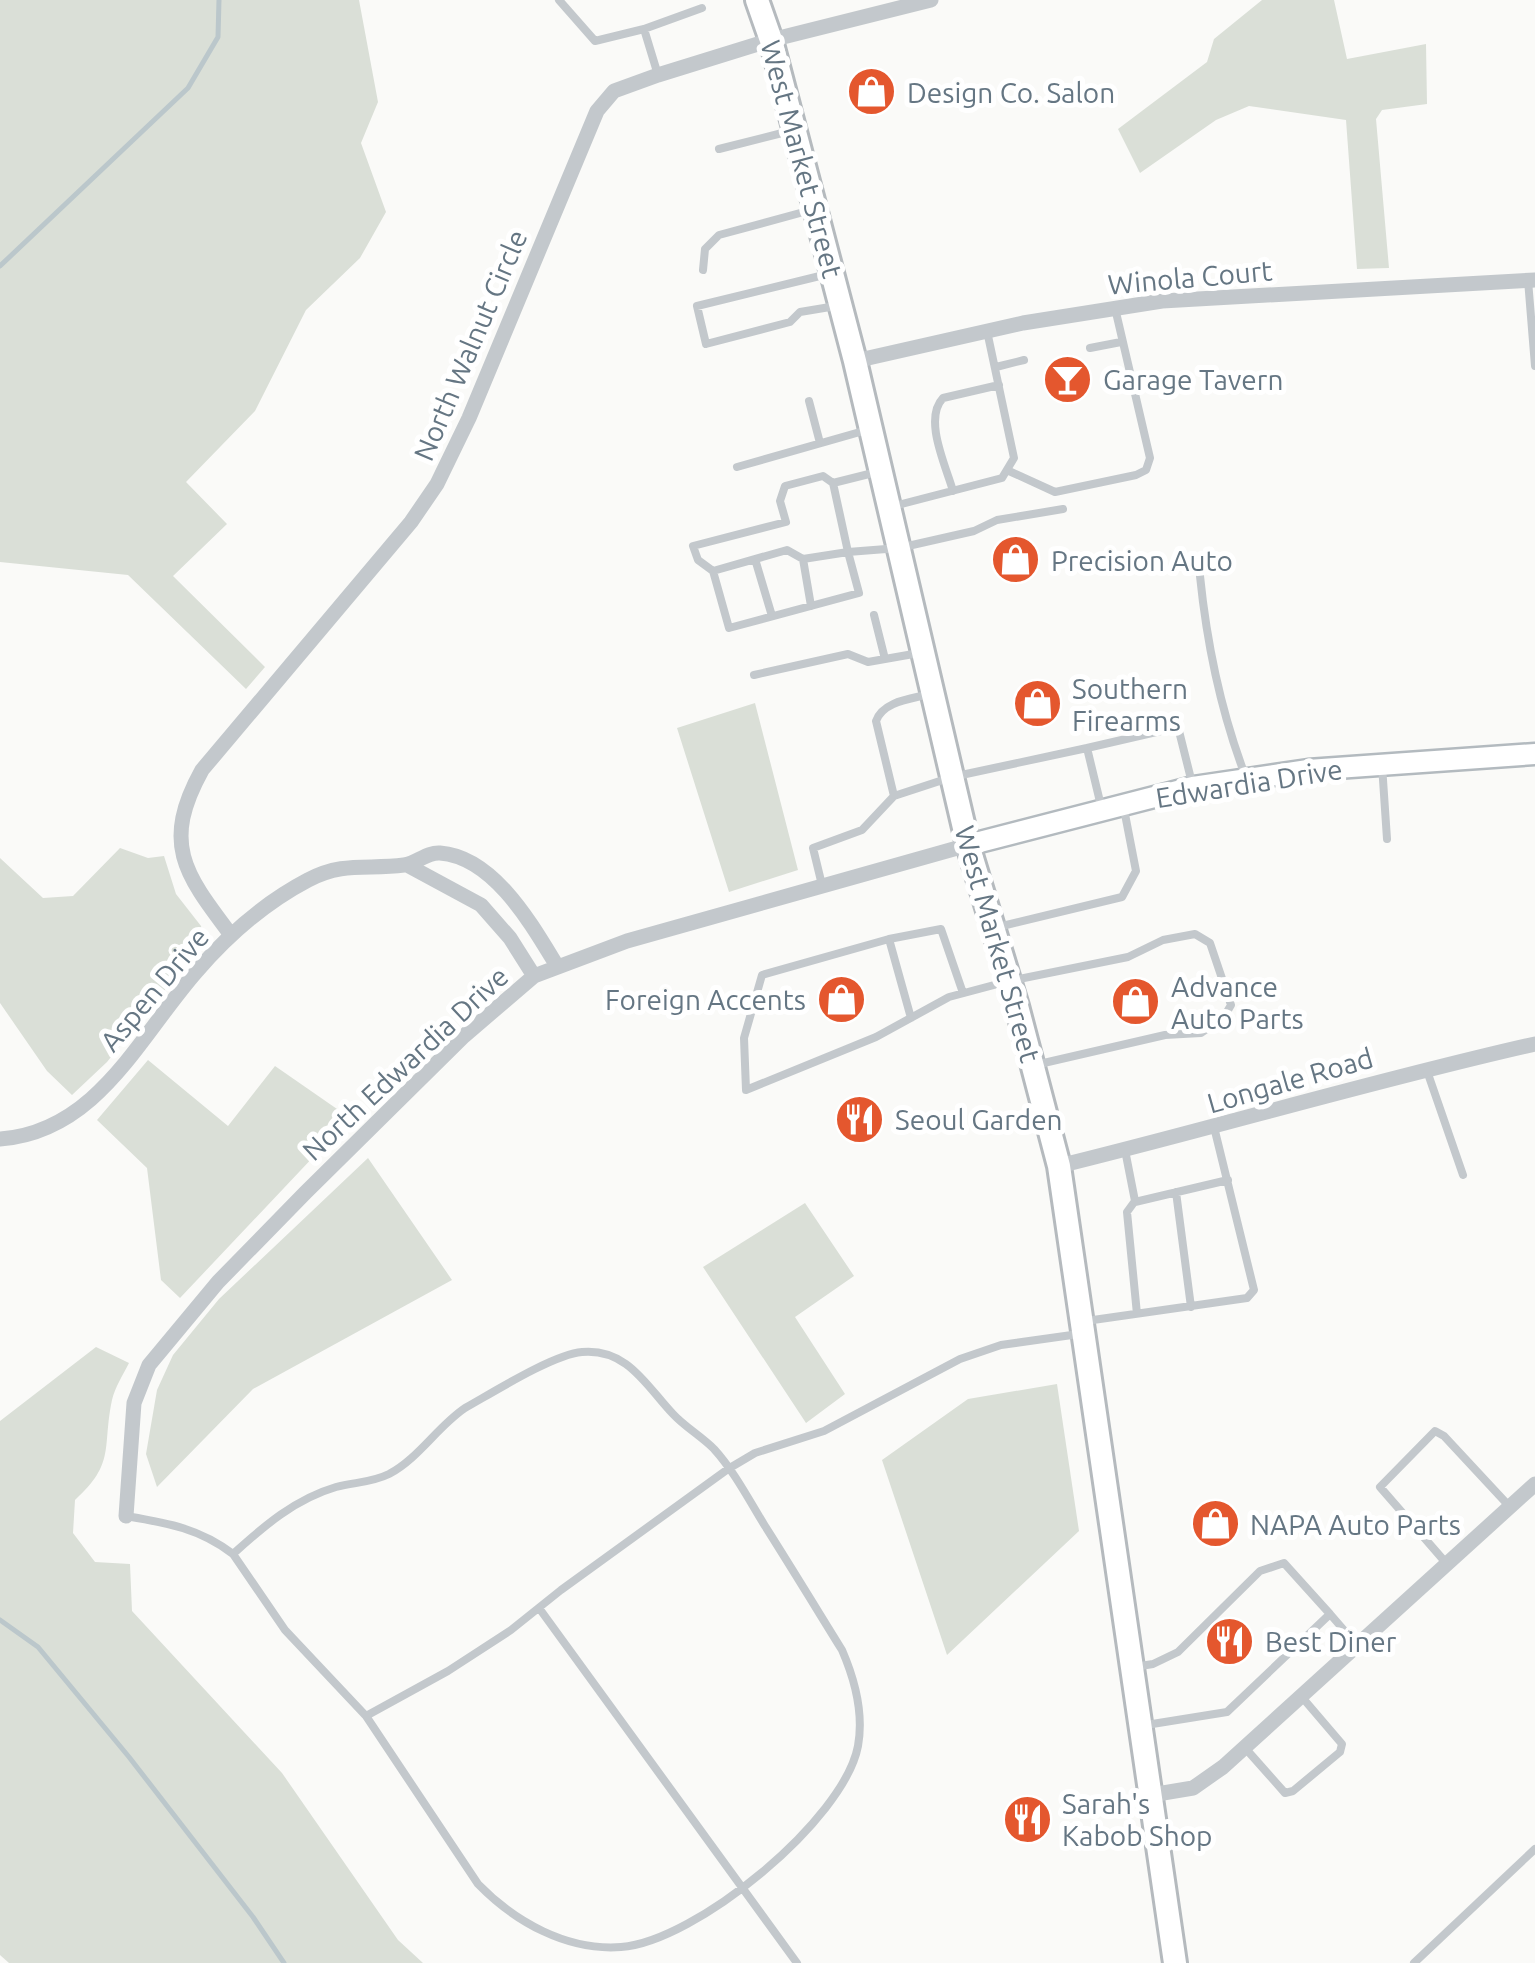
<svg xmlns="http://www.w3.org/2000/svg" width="1535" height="1963" font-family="Ubuntu,sans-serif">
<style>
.green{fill:#dadfd7}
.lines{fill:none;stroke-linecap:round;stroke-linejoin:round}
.stream{stroke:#bbc7cb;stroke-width:5}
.secondary-casing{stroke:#b3babf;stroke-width:25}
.primary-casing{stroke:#b5babe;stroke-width:28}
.service{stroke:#c3c8cc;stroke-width:8}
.minor{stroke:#c3c8cc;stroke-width:15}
.secondary{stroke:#fff;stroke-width:20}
.primary{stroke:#fff;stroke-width:22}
.labels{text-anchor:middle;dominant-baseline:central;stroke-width:10;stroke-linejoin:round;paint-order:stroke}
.poi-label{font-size:28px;fill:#657683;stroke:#fff;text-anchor:start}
.street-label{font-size:28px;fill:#657683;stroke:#fff}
</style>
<rect width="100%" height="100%" fill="#fafaf8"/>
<path class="green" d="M0 0H359L378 102 361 143 386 212 360 258 306 310 255 411 186 482 227 524 173 576 265 667 246 689 128 575 0 562Z
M1262 0H1334L1347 59 1426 44 1427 104 1382 110 1376 119 1389 268 1357 269 1346 120 1249 106 1216 120 1140 173 1118 129 1207 62 1214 39Z
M755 703 798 870 729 892 677 728Z
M120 848 148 858 164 856 176 894 201 926 204 941 107 1062 72 1095 47 1071 0 1003V858L43 898 73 896Z
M148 1060 228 1126 275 1066 350 1118 180 1298 161 1280 147 1168 97 1120Z
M368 1158 452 1280 253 1389 157 1487 146 1454 157 1390 173 1355 219 1299Z
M805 1203 854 1276 795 1317 845 1394 806 1423 703 1267Z
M96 1347 129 1363C123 1375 115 1387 112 1400 102 1447 116 1463 75 1500L73 1533 95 1562 130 1564 132 1611 282 1773 398 1940 423 1963H9L0 1955V1421Z
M1057 1384 1079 1531 947 1655 882 1460 968 1399Z"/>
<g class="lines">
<path class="stream" d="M0 266 188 88 218 37 219 0
M0 1620 38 1647 129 1757 253 1917 284 1963"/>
<defs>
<path id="secondary" d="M968 845 1193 787 1308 770 1535 754"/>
<path id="primary" d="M757 0 771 40 855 361 968 845 1017 1006 1059 1166 1175 1963"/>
</defs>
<use href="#secondary" class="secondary-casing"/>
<use href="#primary" class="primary-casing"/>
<path class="service" d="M559 0 595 41 644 29 702 8
M644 29 658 75
M719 149 790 131
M703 270 705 249 719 235 811 210
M828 274 697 306 706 344 790 322 800 312 836 306
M1528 280 1535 366
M1090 348 1121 342
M996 367 1024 360
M809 401 820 443
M737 467 867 430
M1009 471 1055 492 1136 475 1146 470 1150 458 1115 308
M833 483 823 476 785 486 780 501 786 522 693 546 698 560 713 571 729 628 859 593 848 552 899 548 974 531 997 520 1063 509
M953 491C946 466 923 419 943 398L999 385
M894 506 1002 478 1014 458 987 331
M755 559 772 616
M713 571 787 550 803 559
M1200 576C1207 645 1220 709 1245 775
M811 606 803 559 848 552 833 483 877 472
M874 615 885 659 919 653
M754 675 848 654 868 662 885 659
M1087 748 1178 727 1192 783
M1382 765 1387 839
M894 796 876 721C883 701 911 699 930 694
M822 885 813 848 862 830 894 796 952 777 1087 748 1102 810
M998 927 1122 897 1136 871 1124 809
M889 939 941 929 963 993
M911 1018 889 939 762 975 744 1038 746 1090 876 1037 949 997 1009 981 1128 957 1163 940 1195 934 1210 943 1231 1005 1224 1017 1201 1033 1165 1035 1035 1065
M1426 1068 1463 1175
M1125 1150 1135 1201 1127 1212 1137 1314
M1176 1192 1191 1307
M1135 1202 1228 1180
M1086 1321 1247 1298 1254 1290 1214 1127
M126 1516C167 1523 199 1528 233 1554
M1447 1564 1380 1487 1435 1431 1444 1436 1510 1507
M539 1608 797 1963
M1330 1614 1356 1644
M1134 1667 1153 1664 1178 1652 1260 1571 1284 1563 1330 1614 1227 1712 1146 1725
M366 1716 285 1630 233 1554C264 1526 295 1499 336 1487 354 1482 371 1483 389 1474 419 1458 437 1427 465 1408 492 1393 554 1354 582 1352 628 1348 647 1387 673 1414 685 1427 701 1436 714 1449 734 1471 749 1500 765 1526 791 1567 816 1608 842 1650 855 1680 864 1713 858 1746 844 1820 695 1942 621 1947 567 1951 515 1922 478 1884L366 1716 448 1671 511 1630 561 1590 728 1469 755 1453 824 1431 960 1359 1001 1345 1079 1334
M1246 1749 1285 1793 1293 1791 1340 1752 1342 1744 1301 1696
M1414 1963 1535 1849"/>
<path class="minor" d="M855 361 1023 323 1162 301 1535 280
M407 865 481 905 510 938 534 976
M231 935C185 874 161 844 202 770L411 522 437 484 469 418 597 111 614 91 658 75 771 40 931 0
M0 1139C97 1132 139 1037 196 972 227 936 266 902 308 880 344 861 368 870 404 865 417 863 427 852 440 853 494 857 532 925 557 966
M1059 1166C1218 1127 1375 1080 1535 1044
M126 1516 134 1403 149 1365 218 1282 305 1193 464 1036 534 976 627 941 968 845
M1151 1795 1193 1788 1223 1767 1535 1484"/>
<use href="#secondary" class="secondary"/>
<use href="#primary" class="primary"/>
</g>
<defs>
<symbol id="shop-disc" viewBox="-11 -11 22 22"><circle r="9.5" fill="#e4572e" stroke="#fff"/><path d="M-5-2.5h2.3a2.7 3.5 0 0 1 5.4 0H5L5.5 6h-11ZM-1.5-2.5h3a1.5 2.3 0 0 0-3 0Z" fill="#fff"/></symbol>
<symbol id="bar-disc" viewBox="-11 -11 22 22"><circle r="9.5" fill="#e4572e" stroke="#fff"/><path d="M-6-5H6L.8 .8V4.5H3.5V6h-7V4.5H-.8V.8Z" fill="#fff"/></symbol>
<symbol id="restaurant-disc" viewBox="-11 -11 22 22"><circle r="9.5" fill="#e4572e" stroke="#fff"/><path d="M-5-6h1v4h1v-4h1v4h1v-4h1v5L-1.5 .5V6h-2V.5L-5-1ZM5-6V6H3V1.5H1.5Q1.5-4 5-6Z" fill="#fff"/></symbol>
</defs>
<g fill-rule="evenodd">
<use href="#shop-disc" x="844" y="64" width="55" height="55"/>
<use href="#bar-disc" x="1040" y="352" width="55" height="55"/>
<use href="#shop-disc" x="988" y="532" width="55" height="55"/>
<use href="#shop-disc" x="1010" y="676" width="55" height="55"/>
<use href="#shop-disc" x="814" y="972" width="55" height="55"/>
<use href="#shop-disc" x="1108" y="974" width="55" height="55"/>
<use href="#restaurant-disc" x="832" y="1092" width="55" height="55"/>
<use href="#shop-disc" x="1188" y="1496" width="55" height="55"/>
<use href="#restaurant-disc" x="1202" y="1614" width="55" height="55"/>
<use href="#restaurant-disc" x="1000" y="1792" width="55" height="55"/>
</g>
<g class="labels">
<g class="poi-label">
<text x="907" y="92">Design Co. Salon</text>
<text x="1103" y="379">Garage Tavern</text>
<text x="1051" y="560">Precision Auto</text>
<text x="1072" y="688">Southern<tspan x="1072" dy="32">Firearms</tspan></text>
<text x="1171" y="986">Advance<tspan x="1171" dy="32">Auto Parts</tspan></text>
<text x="806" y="999" text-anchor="end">Foreign Accents</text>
<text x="895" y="1119">Seoul Garden</text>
<text x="1250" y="1524">NAPA Auto Parts</text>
<text x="1265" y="1641">Best Diner</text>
<text x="1062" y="1803">Sarah's<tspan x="1062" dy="32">Kabob Shop</tspan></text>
</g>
<g class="street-label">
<text transform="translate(802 159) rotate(75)">West Market Street</text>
<text transform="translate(1190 277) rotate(-5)">Winola Court</text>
<text transform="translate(470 345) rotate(-67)">North Walnut Circle</text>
<text transform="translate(1249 783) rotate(-9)">Edwardia Drive</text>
<text transform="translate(998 944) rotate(74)">West Market Street</text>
<text transform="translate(154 989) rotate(-50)">Aspen Drive</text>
<text transform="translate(405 1063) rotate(-43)">North Edwardia Drive</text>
<text transform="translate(1290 1080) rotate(-16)">Longale Road</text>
</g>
</g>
</svg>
